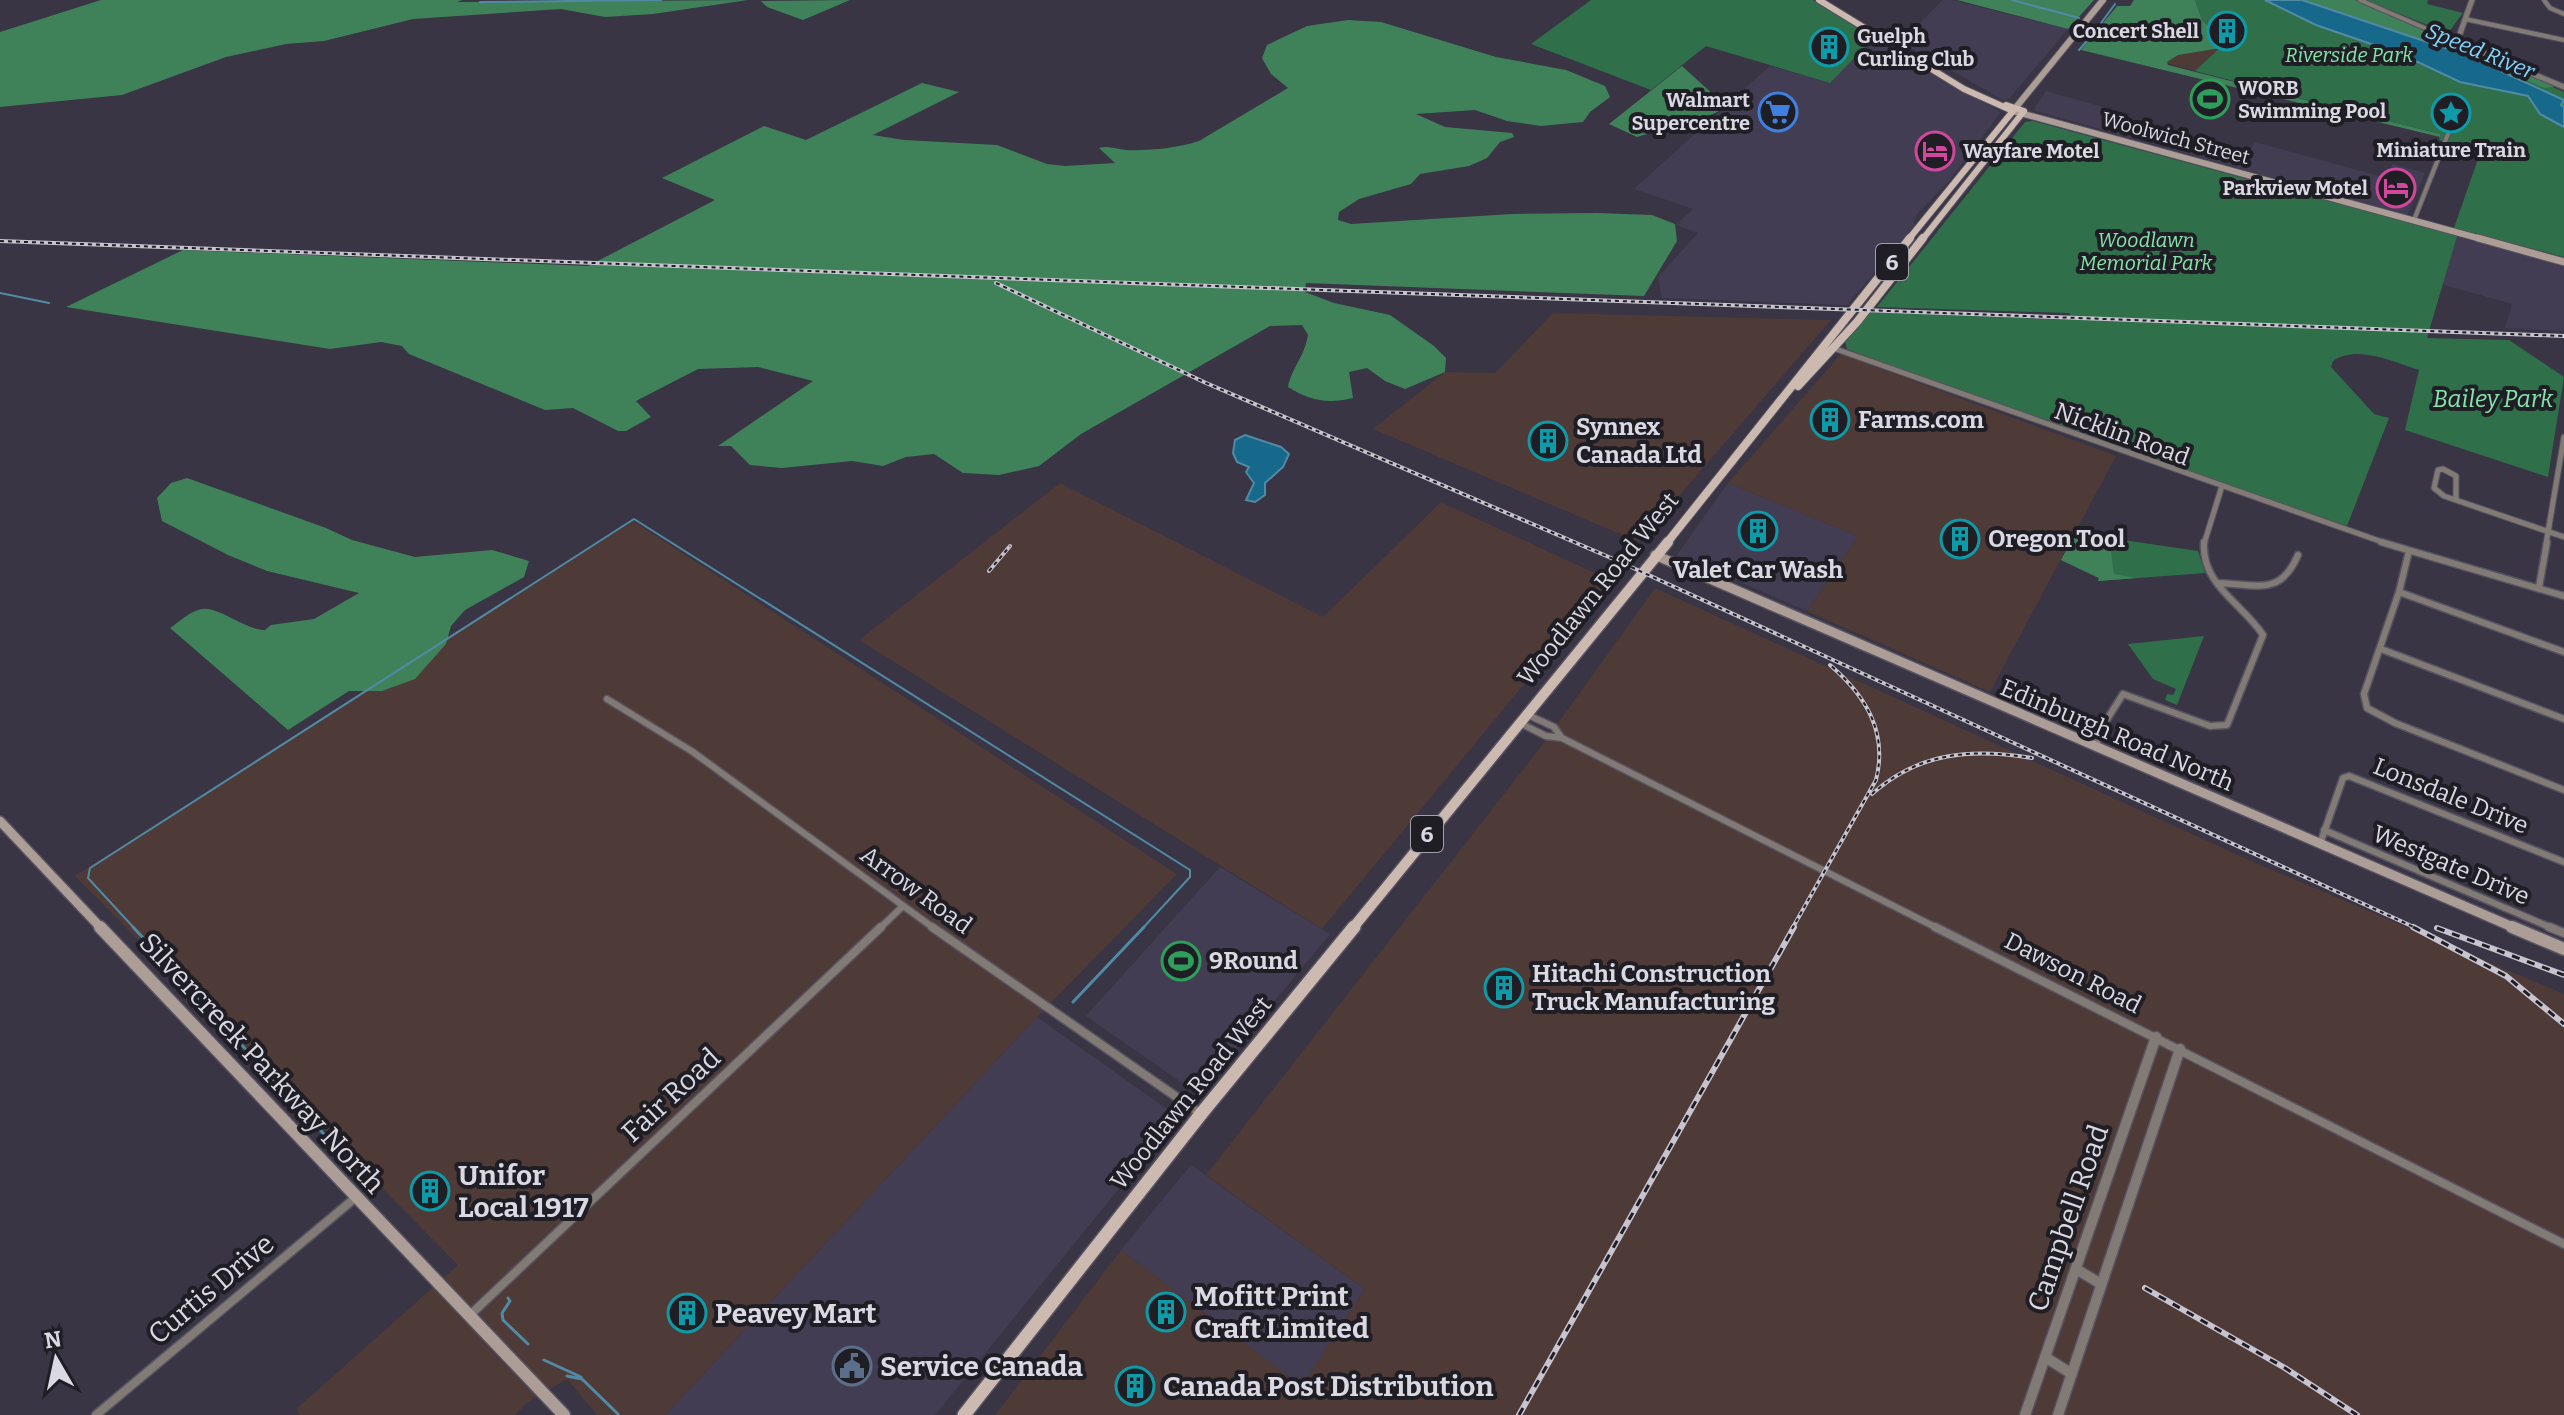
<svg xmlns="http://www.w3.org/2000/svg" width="2564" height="1415" font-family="Bitter,serif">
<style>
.built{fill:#433d53}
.industrial{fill:#4e3a36}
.green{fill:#2f704b}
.forest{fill:#3f825a}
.water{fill:#16698b;stroke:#518aa5;stroke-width:2}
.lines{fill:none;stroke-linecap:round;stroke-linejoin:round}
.stream-far1{stroke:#518aa5;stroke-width:2}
.stream{stroke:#518aa5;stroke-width:3}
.minor-far3-casing{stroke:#565261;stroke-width:6}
.minor-far2-casing{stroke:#565261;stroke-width:7}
.minor-far1-casing{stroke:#565261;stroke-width:9}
.minor-casing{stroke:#565261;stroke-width:11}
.tertiary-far1-casing{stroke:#565261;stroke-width:7}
.tertiary-casing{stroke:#565261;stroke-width:13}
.secondary-far3-casing{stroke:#565261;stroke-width:8}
.secondary-far2-casing{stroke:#565261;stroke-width:9}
.secondary-far1-casing{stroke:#565261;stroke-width:12}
.secondary-casing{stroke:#565261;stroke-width:15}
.primary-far3-casing{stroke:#565261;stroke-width:8}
.primary-far2-casing{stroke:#565261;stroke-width:10}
.primary-far1-casing{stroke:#565261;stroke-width:13}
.primary-casing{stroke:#565261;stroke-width:16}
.minor-far3{stroke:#827a75;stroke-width:4}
.minor-far2{stroke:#827a75;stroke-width:5}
.minor-far1{stroke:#827a75;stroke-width:6}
.minor{stroke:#827a75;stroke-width:8}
.tertiary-far1{stroke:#827a75;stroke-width:5}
.tertiary{stroke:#827a75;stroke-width:10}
.secondary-far3{stroke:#ac9e97;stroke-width:6}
.secondary-far2{stroke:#ac9e97;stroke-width:7}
.secondary-far1{stroke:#ac9e97;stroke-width:9}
.secondary{stroke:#ac9e97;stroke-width:12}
.primary-far3{stroke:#ccbab1;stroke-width:6}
.primary-far2{stroke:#ccbab1;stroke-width:8}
.primary-far1{stroke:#ccbab1;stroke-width:10}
.primary{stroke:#ccbab1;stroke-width:13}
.rail-far1-casing{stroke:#c7c4cf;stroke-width:4}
.rail-casing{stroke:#c7c4cf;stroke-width:6}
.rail-far1{stroke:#1f1e25;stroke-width:2;stroke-dasharray:4;stroke-linecap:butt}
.rail{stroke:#1f1e25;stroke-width:3;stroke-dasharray:8;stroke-linecap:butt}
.labels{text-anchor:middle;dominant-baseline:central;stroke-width:8;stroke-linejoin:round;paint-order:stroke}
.far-poi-label{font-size:20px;font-weight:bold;fill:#dad8e2;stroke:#1f1e25;text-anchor:end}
.far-park-label{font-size:20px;font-style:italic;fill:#85e4aa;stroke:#1f1e25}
.far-street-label{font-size:20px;fill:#dad8e2;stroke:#1f1e25}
.far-water-label{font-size:22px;font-style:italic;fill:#84d4fd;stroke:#1f1e25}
.shield{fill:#1f1e25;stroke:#a2a0a9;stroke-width:2}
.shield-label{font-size:22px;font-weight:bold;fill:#dad8e2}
.park-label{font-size:24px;font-style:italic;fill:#85e4aa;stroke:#1f1e25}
.poi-label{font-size:24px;font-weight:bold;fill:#dad8e2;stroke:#1f1e25;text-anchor:start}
.street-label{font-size:24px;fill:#dad8e2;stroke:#1f1e25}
.near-street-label{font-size:28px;fill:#dad8e2;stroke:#1f1e25}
.near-poi-label{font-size:28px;font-weight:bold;fill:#dad8e2;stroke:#1f1e25;text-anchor:start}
</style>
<rect width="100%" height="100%" fill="#393545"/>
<path class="built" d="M1943 0H1952L2068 29 2009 99 2003 100 1901 42Z
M1878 40 1951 86 2001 112 1948 182 1917 214 1913 227 1847 305 1662 298 1658 277 1698 233 1676 225 1693 209 1634 189 1770 66 1830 83 1869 43Z
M2046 91 2125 113 2122 119 2247 154 2255 142 2386 178 2393 164 2425 173 2407 215 2036 111 2034 109Z
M2457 236 2564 266V331L2505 328 2512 304 2441 284Z
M1728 483 1858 536 1807 611 1677 555Z
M1220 867 1330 934 1210 1079 1188 1087 1086 1016Z
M1037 1017 1171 1112 1173 1122 935 1415H665Z
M1191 1165 1365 1289 1302 1387 1121 1250Z"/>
<path class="industrial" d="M2221 48 2195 71 2166 63 2178 55Z
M1553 313 1831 320 1639 542 1373 429 1445 372 1495 373Z
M1841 354 2116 456 1990 692 1807 611 1858 536 1728 483Z
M1060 483 1323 617 1441 502 1610 580 1322 929 859 640Z
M633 521 1177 874 1037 1017 665 1415H597L567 1379 527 1403 515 1415H300L296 1409 458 1265 75 876Z
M1655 588 2251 861 2564 994V1415H995L1121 1250 1302 1386 1365 1289 1206 1175 1543 744Z"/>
<path class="green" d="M1591 0H1813L1878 40 1869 43 1830 83 1706 46 1651 90 1531 44Z
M2195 0H2353L2564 92V257L2454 228 2478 159V152L2439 140 2440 134 2195 71 2224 44 2202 20Z
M2365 0H2428L2427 4 2463 13 2448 33Z
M2033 121 2457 236 2427 338 2509 340 2564 377 2548 477 2405 430 2419 370C2394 362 2357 344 2333 361L2331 367 2374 414 2389 418 2347 526 1961 392 1847 349 1845 342 1871 312 2073 320 2069 313 1877 307 2025 122Z
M2080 526 2116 539 2198 551 2205 573 2098 581 2099 578 2061 560Z
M2204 636 2177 705 2165 700 2167 694 2173 695 2176 689 2153 679 2128 644Z"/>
<path class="forest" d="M101 0H462L457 2 748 0 653 14 605 17 561 9 413 19 324 41 286 44 226 57 122 95 0 107V32Z
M850 0 803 20 767 7 761 1Z
M1957 0H2094L2068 29Z
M2134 0H2195L2202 20 2225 44 2221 48 2178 55 2167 62 2168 65 2440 134V137L2081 50 2117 6H2130Z
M2302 0H2355L2557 86 2545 88 2463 54Z
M1348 20 1381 22 1496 57 1566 70 1605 86 1610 97 1590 112 1583 122 1541 126 1507 121 1475 110 1416 114 1445 127 1512 133 1514 137 1500 142 1487 158 1469 166 1420 174 1411 184 1359 199 1339 212 1338 220 1351 224 1512 214 1597 213 1652 215 1675 224 1677 241 1644 296 1306 283 1305 292 1334 303 1390 315 1434 346 1446 358 1445 372 1405 389 1385 381 1367 368 1349 372 1353 398C1328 404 1310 401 1288 387 1292 367 1304 358 1308 335L1302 325 1270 326 1081 434 1039 466 999 475 963 473 934 454 906 457 883 466 852 461 782 468 750 465 731 446H718L813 381 758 367 698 369 636 401 651 417 626 431H618L573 408 545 410 409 354 402 346 381 342 330 349 66 307 183 250 588 266 715 200 662 178 764 126 806 140 922 83 959 92 873 135 904 140 997 145 1047 164 1065 166 1115 163 1099 148C1109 145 1116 149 1126 150 1148 151 1178 148 1199 141L1288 88 1271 74 1262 58 1267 45 1307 26Z
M1682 66 1727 107 1713 114 1637 137 1609 124Z
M187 478 326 528 352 540 415 557 492 550 529 561 524 577 465 610 451 626 446 644 415 679 382 691H349L288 730 170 628C179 622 188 613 198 610 216 603 243 630 265 630L271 625 314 619 359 593 267 571 228 555 162 521 157 498 171 483Z
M2078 528 2091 533 2110 546 2114 574 2136 578 2098 581 2099 578 2061 560Z"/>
<path class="water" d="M2265 0H2302L2463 54 2564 100 2561 105 2564 107V127L2540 114 2528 96 2460 82 2403 55 2316 25Z
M1245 435 1281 447 1289 454 1283 467 1265 483V495L1255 502 1246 500 1254 483 1246 472 1249 467 1237 462 1233 453 1235 440Z"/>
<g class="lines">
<path class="stream-far1" d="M2012 0 2079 18
M480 2 661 0
M2096 30 2115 4
M2079 50 2094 33
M0 293 49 303
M135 929 88 878 90 868 634 519 1190 870V877L1142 929"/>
<path class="stream" d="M133 927 335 1146
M1073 1002 1144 927
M508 1298 510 1301 502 1313 503 1320 528 1344
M544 1360 581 1377
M567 1376 582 1379 618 1414"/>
<defs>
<path id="minor-far3" d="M2360 0 2457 42
M2544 0 2550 8 2564 14
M2465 19 2564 40
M2414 220 2450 129"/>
<path id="minor-far2" d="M1833 348 2388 544
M2456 500V476L2443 469 2438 470 2434 488 2444 496 2564 537
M2204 544 2221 489
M2546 544 2564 437"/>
<path id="minor-far1" d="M2381 542 2564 596
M2409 551 2399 592 2364 694 2367 708 2395 723 2564 790
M2217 583C2257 584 2280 597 2298 555
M2539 587 2547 542
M2399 592 2564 652
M2381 649 2564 719
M607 699 693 752 935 929
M1526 714 1554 727 1562 738
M1520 723 1546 736 1562 738 1939 929
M2095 747 2106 721 2123 694 2210 726 2227 725 2263 635C2243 604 2201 585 2204 542
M2324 830 2554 929
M2320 844 2343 778 2349 776 2564 862
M879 929 903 906"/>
<path id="minor" d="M932 927 1201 1114
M1935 927 2564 1244
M2549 927 2564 933
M469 1316 881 927
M96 1415 355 1198"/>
<path id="tertiary-far1" d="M2472 0 2457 42 2564 87"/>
<path id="tertiary" d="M2076 1269 2101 1284
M2045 1357 2072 1374
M2025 1415 2156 1037
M2058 1415 2180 1049"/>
<path id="secondary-far3" d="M2103 0 2013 111 2485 240"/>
<path id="secondary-far2" d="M2478 238 2564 262"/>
<path id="secondary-far1" d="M1655 555 2517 929
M0 821 102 929"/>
<path id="secondary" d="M100 927 564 1415
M2512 927 2564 949"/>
<path id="primary-far3" d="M1819 0 1964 89 2013 111 1908 240
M1922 240 2024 111 2006 105"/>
<path id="primary-far2" d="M1798 386 1857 322 1923 238
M1666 544 1910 238"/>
<path id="primary-far1" d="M1352 929 1668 542"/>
<path id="primary" d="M964 1415 1201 1114 1354 927"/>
</defs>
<use href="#minor-far3" class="minor-far3-casing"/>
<use href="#minor-far2" class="minor-far2-casing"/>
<use href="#minor-far1" class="minor-far1-casing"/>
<use href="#minor" class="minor-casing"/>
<use href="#tertiary-far1" class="tertiary-far1-casing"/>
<use href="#tertiary" class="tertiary-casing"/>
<use href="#secondary-far3" class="secondary-far3-casing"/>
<use href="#secondary-far2" class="secondary-far2-casing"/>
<use href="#secondary-far1" class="secondary-far1-casing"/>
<use href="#secondary" class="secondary-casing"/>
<use href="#primary-far3" class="primary-far3-casing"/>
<use href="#primary-far2" class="primary-far2-casing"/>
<use href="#primary-far1" class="primary-far1-casing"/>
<use href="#primary" class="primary-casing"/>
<use href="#minor-far3" class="minor-far3"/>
<use href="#minor-far2" class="minor-far2"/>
<use href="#minor-far1" class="minor-far1"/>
<use href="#minor" class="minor"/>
<use href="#tertiary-far1" class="tertiary-far1"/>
<use href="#tertiary" class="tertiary"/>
<use href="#secondary-far3" class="secondary-far3"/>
<use href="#secondary-far2" class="secondary-far2"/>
<use href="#secondary-far1" class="secondary-far1"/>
<use href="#secondary" class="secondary"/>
<use href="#primary-far3" class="primary-far3"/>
<use href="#primary-far2" class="primary-far2"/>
<use href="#primary-far1" class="primary-far1"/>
<use href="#primary" class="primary"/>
<defs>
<path id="rail-far1" d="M0 241 2564 336
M996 283 1206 383 1618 561 2418 929
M989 571 1010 546
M1872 794C1919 752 1972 748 2032 758
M1792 929 1876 780C1888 732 1866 696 1830 665"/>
<path id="rail" d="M2413 927 2506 976 2564 1024
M2437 928 2564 975
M2145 1288 2285 1368 2357 1415
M1519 1415 1794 927"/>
</defs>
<use href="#rail-far1" class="rail-far1-casing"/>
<use href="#rail" class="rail-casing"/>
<use href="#rail-far1" class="rail-far1"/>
<use href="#rail" class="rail"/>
</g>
<defs>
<symbol id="building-ring" viewBox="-11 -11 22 22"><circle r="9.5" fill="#1f1e25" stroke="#0f9aa8" stroke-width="1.5"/><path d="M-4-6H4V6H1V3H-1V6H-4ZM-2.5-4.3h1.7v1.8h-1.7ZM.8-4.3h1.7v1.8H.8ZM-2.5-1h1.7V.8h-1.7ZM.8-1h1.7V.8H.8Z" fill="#0f9aa8"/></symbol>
<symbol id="stadium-ring" viewBox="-11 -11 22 22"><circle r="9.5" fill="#1f1e25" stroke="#2e9e5b" stroke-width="1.5"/><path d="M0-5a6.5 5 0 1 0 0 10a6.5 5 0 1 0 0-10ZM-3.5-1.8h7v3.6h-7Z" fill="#2e9e5b"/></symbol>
<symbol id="supermarket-ring" viewBox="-11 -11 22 22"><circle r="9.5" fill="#1f1e25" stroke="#3f7fe0" stroke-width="1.5"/><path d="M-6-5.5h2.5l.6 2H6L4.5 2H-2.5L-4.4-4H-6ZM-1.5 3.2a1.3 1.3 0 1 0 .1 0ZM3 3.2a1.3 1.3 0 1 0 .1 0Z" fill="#3f7fe0"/></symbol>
<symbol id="sight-ring" viewBox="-11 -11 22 22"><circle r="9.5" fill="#1f1e25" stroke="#0f9aa8" stroke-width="1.5"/><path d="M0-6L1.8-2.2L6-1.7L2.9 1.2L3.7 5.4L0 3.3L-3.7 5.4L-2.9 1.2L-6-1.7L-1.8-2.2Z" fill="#0f9aa8"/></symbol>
<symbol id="hotel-ring" viewBox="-11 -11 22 22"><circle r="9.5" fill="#1f1e25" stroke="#d1479c" stroke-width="1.5"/><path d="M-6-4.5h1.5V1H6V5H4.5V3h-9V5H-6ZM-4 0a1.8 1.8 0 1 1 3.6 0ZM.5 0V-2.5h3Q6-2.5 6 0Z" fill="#d1479c"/></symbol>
<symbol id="civic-ring" viewBox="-11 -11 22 22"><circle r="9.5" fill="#1f1e25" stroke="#5c6f8a" stroke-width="1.5"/><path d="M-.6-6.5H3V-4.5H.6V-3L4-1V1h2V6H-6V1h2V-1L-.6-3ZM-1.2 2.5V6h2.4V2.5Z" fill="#5c6f8a"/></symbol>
</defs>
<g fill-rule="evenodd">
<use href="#building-ring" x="2205" y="9" width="44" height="44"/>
<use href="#building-ring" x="1807" y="25" width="44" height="44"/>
<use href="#stadium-ring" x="2188" y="77" width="44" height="44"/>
<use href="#supermarket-ring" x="1756" y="90" width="44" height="44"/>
<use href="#sight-ring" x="2429" y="91" width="44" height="44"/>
<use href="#hotel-ring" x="1913" y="129" width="44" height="44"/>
<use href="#hotel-ring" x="2374" y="166" width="44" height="44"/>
<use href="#building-ring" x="1808" y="398" width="44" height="44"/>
<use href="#building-ring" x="1526" y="419" width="44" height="44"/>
<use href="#building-ring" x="1736" y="509" width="44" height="44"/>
<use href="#building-ring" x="1938" y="517" width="44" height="44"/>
<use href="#stadium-ring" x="1159" y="939" width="44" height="44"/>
<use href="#building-ring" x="1482" y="966" width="44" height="44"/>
<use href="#building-ring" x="408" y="1169" width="44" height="44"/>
<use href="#building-ring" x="1144" y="1290" width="44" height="44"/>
<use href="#building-ring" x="665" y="1291" width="44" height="44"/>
<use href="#civic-ring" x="830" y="1344" width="44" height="44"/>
<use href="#building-ring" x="1113" y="1364" width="44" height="44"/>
</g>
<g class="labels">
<g class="far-poi-label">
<text x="2199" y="31">Concert Shell</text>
<text x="1857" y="36" text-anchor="start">Guelph<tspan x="1857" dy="23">Curling Club</tspan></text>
<text x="2238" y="88" text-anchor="start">WORB<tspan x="2238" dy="23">Swimming Pool</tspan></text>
<text x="1750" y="100">Walmart<tspan x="1750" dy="23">Supercentre</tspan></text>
<text x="2451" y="150" text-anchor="middle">Miniature Train</text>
<text x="1963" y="151" text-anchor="start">Wayfare Motel</text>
<text x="2368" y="188">Parkview Motel</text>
</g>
<g class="far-park-label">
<text x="2349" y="55">Riverside Park</text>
<text x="2146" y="240">Woodlawn<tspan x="2146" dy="23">Memorial Park</tspan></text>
</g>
<g class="far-street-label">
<text transform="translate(2176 138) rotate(15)">Woolwich Street</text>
</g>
<g class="far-water-label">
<text transform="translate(2480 51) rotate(22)">Speed River</text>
</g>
<g class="shield">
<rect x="1876" y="244" width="32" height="36" rx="6"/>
<rect x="1411" y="816" width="32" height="36" rx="6"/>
</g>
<g class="shield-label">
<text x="1892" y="262">6</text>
<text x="1427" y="834">6</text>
</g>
<g class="park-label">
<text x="2493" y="399">Bailey Park</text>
</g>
<g class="poi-label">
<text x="1858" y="420">Farms.com</text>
<text x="1576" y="427">Synnex<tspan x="1576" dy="28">Canada Ltd</tspan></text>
<text x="1988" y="539">Oregon Tool</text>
<text x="1758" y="570" text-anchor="middle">Valet Car Wash</text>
<text x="1209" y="961">9Round</text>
<text x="1532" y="974">Hitachi Construction<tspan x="1532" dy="28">Truck Manufacturing</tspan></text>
</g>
<g class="street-label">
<text transform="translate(2122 434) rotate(20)">Nicklin Road</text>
<text transform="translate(1598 589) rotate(-51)">Woodlawn Road West</text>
<text transform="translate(2117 735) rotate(23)">Edinburgh Road North</text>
<text transform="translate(2451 796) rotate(22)">Lonsdale Drive</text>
<text transform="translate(2451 865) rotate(23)">Westgate Drive</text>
<text transform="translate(916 890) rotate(36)">Arrow Road</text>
<text transform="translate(2073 973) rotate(27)">Dawson Road</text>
<text transform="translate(1191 1093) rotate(-51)">Woodlawn Road West</text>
</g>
<g class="near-street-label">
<text transform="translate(262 1063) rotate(47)">Silvercreek Parkway North</text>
<text transform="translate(671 1095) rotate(-43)">Fair Road</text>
<text transform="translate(2068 1218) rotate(-71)">Campbell Road</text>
<text transform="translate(211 1289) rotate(-40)">Curtis Drive</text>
</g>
<g class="near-poi-label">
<text x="458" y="1175">Unifor<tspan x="458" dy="32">Local 1917</tspan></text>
<text x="1194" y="1296">Mofitt Print<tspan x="1194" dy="32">Craft Limited</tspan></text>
<text x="715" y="1313">Peavey Mart</text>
<text x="880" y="1366">Service Canada</text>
<text x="1163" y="1386">Canada Post Distribution</text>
</g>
</g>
<g transform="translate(56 1359) rotate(351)" stroke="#1f1e25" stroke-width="6" paint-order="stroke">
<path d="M0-6L14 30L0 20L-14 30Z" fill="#dad8e2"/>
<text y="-12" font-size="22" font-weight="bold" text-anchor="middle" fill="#dad8e2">N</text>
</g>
</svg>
